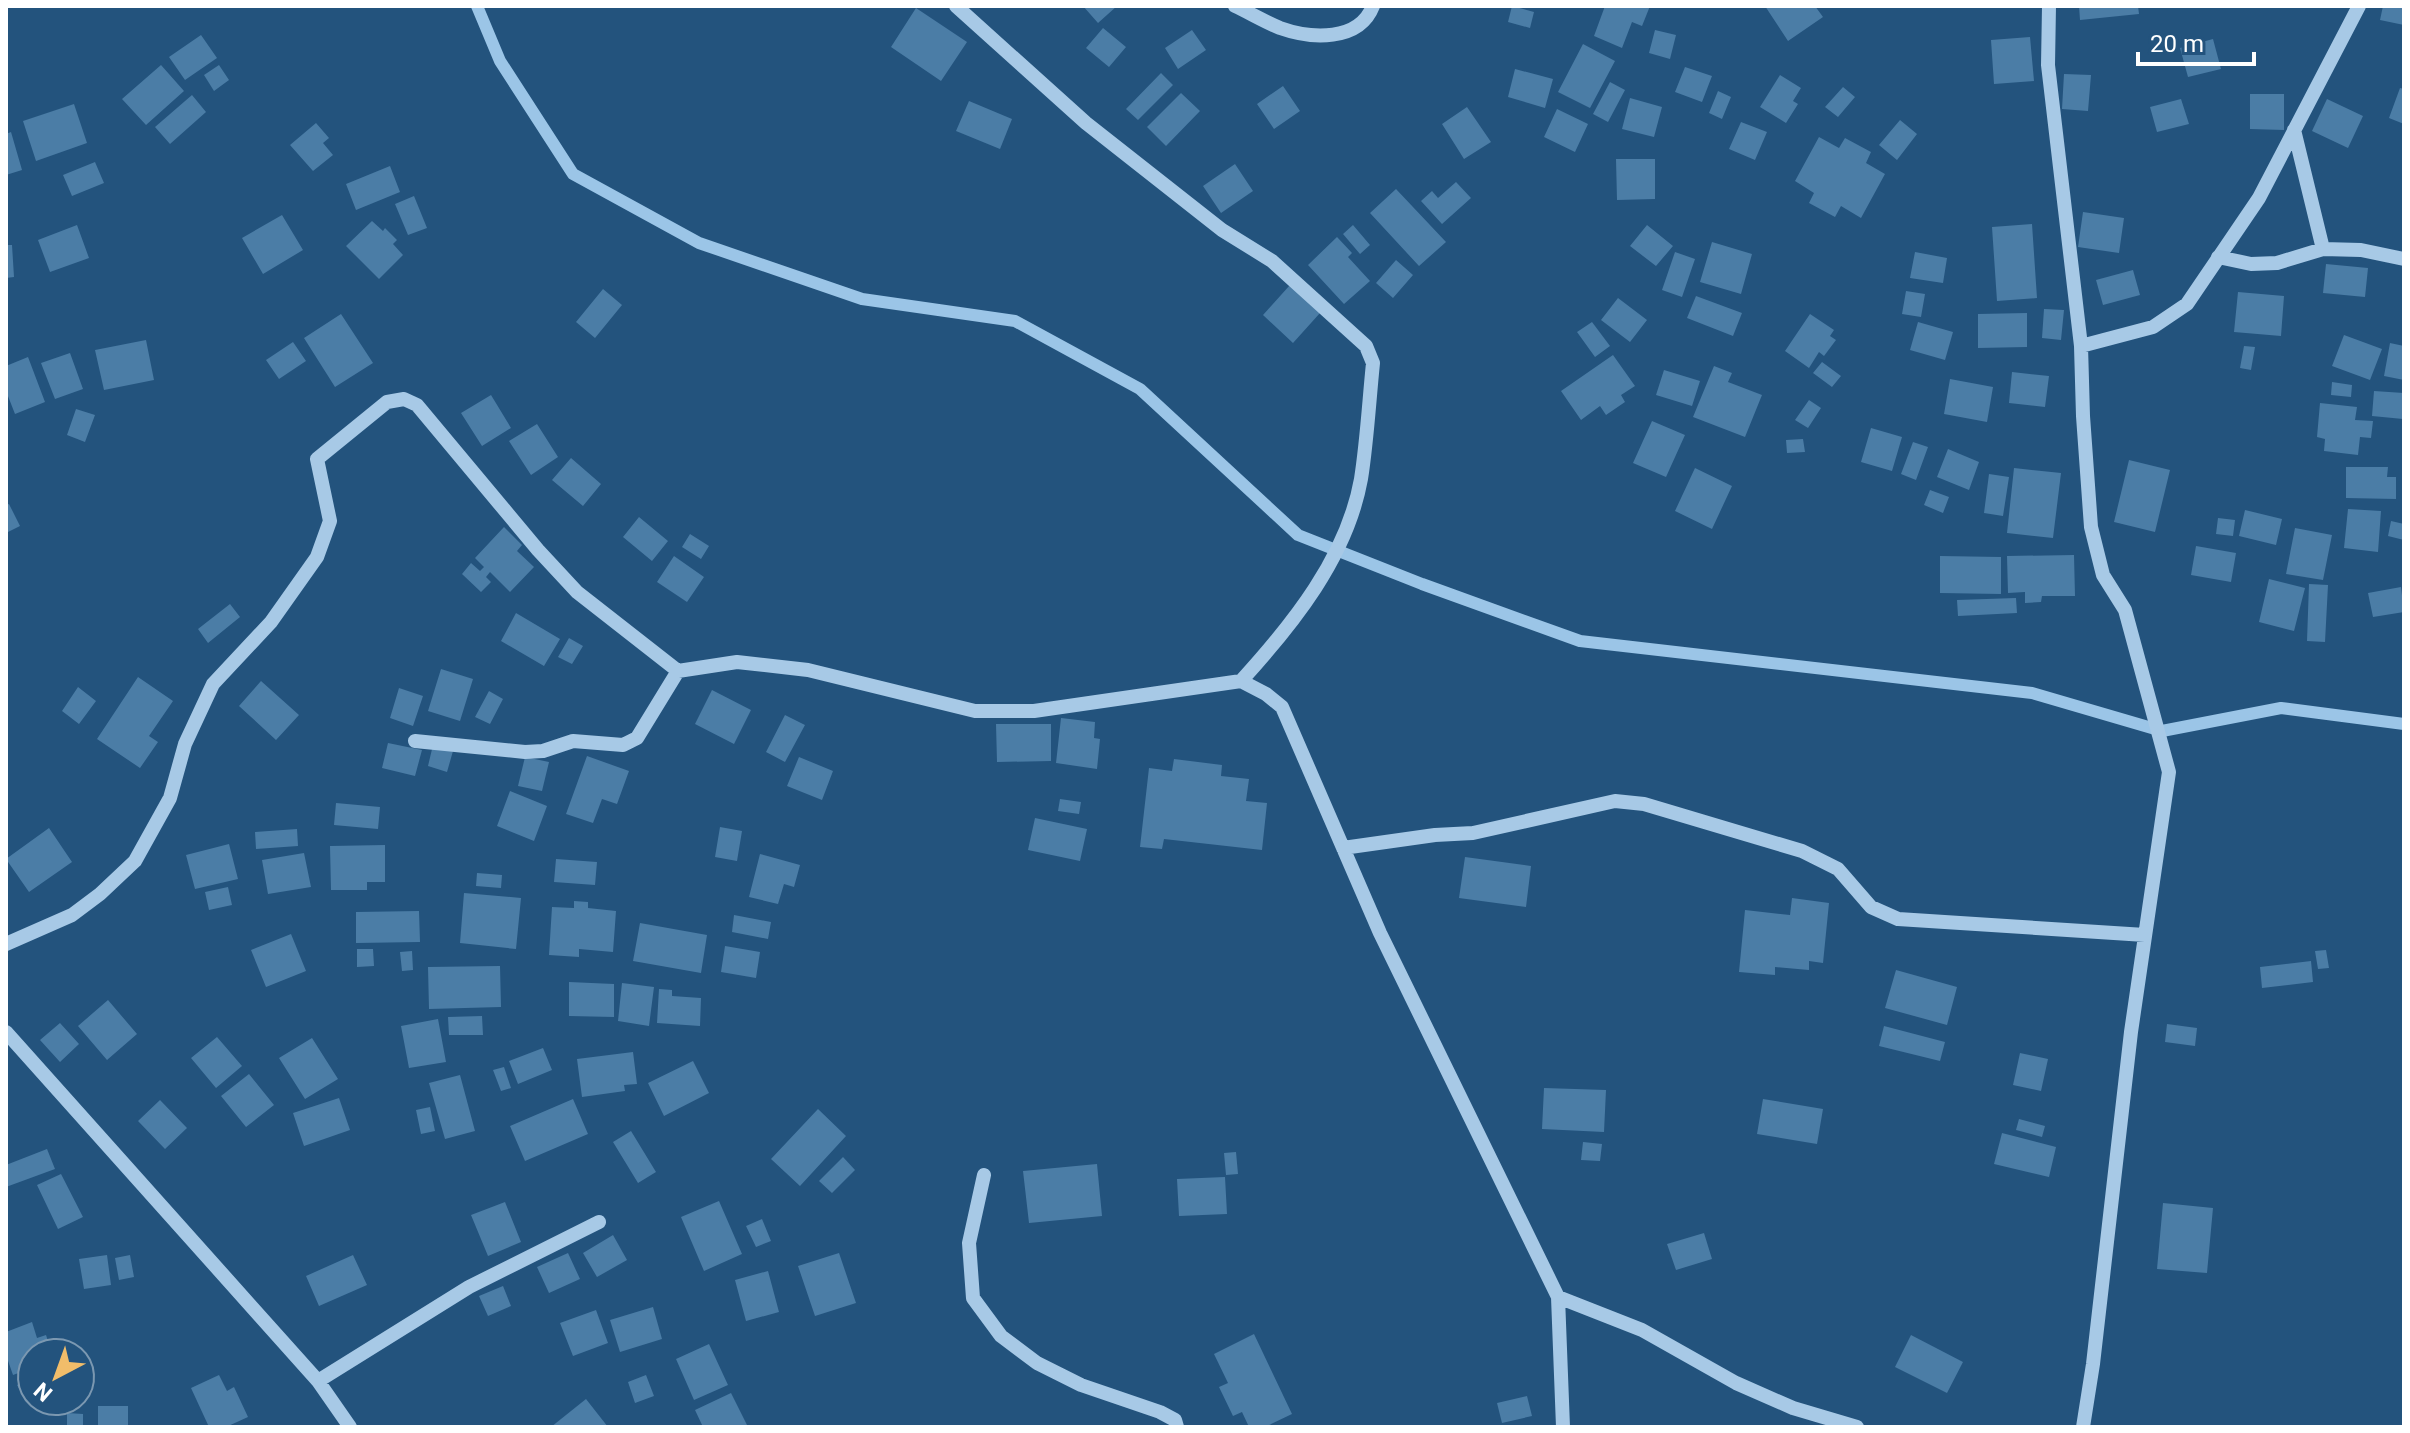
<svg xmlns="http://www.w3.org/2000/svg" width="2410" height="1433" font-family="Roboto,sans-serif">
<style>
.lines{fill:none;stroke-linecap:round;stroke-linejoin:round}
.stream{stroke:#9bc5e7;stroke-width:12}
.building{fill:#4b7da6}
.minor{stroke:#a7c9e6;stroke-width:14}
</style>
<rect width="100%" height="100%" fill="#23537d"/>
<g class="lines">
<path class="stream" d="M477 6 500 61 573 174 699 243 862 299 1015 321 1140 389 1298 535 1422 584 1580 641 2032 693 2162 731 2281 708 2404 724"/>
</g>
<path class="building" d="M1083 6H1117L1098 23Z
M1512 6 1534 12 1530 28 1508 22Z
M1605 6H1650L1642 26 1632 22 1622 48 1594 36Z
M1765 6H1815L1823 17 1788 41Z
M2079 6H2138L2139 14 2080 20Z
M2383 6H2404V25L2380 20Z
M916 8 967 42 941 81 891 47Z
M1103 28 1126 47 1109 67 1086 48Z
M1192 30 1206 50 1178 69 1165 48Z
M1655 30 1676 35 1670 59 1649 53Z
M201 35 217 58 185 80 169 57Z
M2030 37 2034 81 1994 84 1991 40Z
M2213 39 2221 69 2188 77 2180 48Z
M1583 44 1615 61 1590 108 1558 92Z
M161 65 184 91 146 125 122 99Z
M219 65 229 80 214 91 204 75Z
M1685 67 1712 76 1702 102 1675 92Z
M1515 69 1553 79 1545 108 1508 97Z
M1161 73 1173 85 1138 120 1126 109Z
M2064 74 2091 75 2088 111 2062 109Z
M1780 75 1801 88 1793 101 1798 104 1786 123 1760 107Z
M1610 82 1625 90 1608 122 1593 114Z
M1283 86 1300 111 1274 129 1257 104Z
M1843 87 1855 97 1838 117 1825 107Z
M2400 88 2404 89V124L2389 118Z
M1718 91 1731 97 1722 119 1709 113Z
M1181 93 1200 111 1166 146 1147 127Z
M2250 94H2284V130L2250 129Z
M192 95 206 112 170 144 155 127Z
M1630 98 1662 107 1654 137 1622 129Z
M2181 99 2189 124 2157 132 2150 107Z
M2327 99 2363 116 2348 148 2312 131Z
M969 101 1012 119 1000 149 956 131Z
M74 104 87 143 36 161 23 121Z
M1467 107 1491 142 1464 159 1442 124Z
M1557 109 1588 124 1575 152 1544 137Z
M1900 120 1917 134 1897 160 1879 145Z
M1741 122 1767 132 1755 160 1729 149Z
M316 123 329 138 323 143 333 155 313 171 290 145Z
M11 132 22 170 6 175V134Z
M1819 137 1839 148 1845 138 1871 152 1866 163 1885 174 1861 218 1841 206 1835 217 1809 203 1814 193 1795 181Z
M1616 159H1655V199L1617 200Z
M95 162 104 183 72 196 63 175Z
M1235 164 1253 191 1221 213 1203 186Z
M390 166 400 192 356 210 346 184Z
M1456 182 1471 198 1442 224 1421 201 1432 191 1438 198Z
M1396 189 1446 242 1419 266 1370 213Z
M414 196 427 228 408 235 395 204Z
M2083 212 2124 218 2119 253 2078 247Z
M282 215 303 250 263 274 242 238Z
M372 221 383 231 385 228 397 240 393 244 403 255 379 279 346 246Z
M2032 224 2037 298 1997 301 1992 227Z
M77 225 89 258 50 272 38 240Z
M1353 225 1370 245 1360 254 1343 234Z
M1647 225 1673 246 1656 266 1630 246Z
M1337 237 1352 253 1348 257 1370 281 1344 304 1308 265Z
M1712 242 1752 254 1741 294 1700 282Z
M6 245H12L14 277 6 278Z
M1675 252 1695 259 1682 297 1662 290Z
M1915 252 1947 258 1943 283 1910 278Z
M1396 260 1413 275 1393 298 1376 283Z
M2326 264 2368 268 2365 297 2323 293Z
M2133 270 2140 295 2103 305 2096 280Z
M1290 285 1320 313 1293 343 1263 315Z
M603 289 622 305 595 338 576 322Z
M1906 291 1925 294 1921 317 1902 314Z
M2238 292 2284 296 2281 336 2234 332Z
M1696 296 1742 313 1733 336 1687 318Z
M1618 298 1647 320 1630 342 1601 320Z
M2044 309 2064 310 2061 340 2042 338Z
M2027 313V347L1978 348V314Z
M341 314 373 363 335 387 304 338Z
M1810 314 1834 330 1830 336 1836 340 1824 356 1819 352 1809 368 1785 351Z
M1592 322 1610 346 1595 357 1577 332Z
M1918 322 1953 332 1945 360 1910 350Z
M2344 335 2382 349 2370 380 2332 366Z
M146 340 154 380 104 390 95 350Z
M293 342 306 361 279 379 266 360Z
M2390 343 2404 346V380L2384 376Z
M2244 346 2255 347 2251 370 2240 368Z
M70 353 83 389 55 399 41 363Z
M1613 355 1635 386 1621 395 1625 402 1606 415 1600 406 1581 420 1561 391Z
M28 357 45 402 15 414 6 391V366Z
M1822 362 1841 376 1832 387 1813 373Z
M1714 366 1732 373 1728 382 1762 395 1745 437 1693 417Z
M1664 370 1700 381 1692 406 1656 395Z
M2012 372 2049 376 2045 407 2009 403Z
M1950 379 1993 387 1987 422 1944 414Z
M2332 382 2352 385 2351 397 2331 395Z
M2374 391 2404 393 2403 419 2372 416Z
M491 395 511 428 482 446 461 413Z
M1809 400 1821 408 1808 428 1795 420Z
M2320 403 2357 407 2355 420 2373 421 2371 438 2360 437 2358 455 2324 451 2325 439 2317 437Z
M76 409 95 415 85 442 67 435Z
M1652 421 1685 435 1666 477 1633 463Z
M537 424 558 457 531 475 509 441Z
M1871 428 1902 437 1892 471 1861 462Z
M1803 439 1805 452 1787 453 1786 440Z
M1913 442 1928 447 1916 480 1901 474Z
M1948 449 1979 462 1969 490 1937 477Z
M571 458 601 484 583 506 552 480Z
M2129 460 2170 470 2155 532 2114 522Z
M2346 467H2388L2387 477H2396V499L2346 498Z
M1695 468 1732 486 1712 529 1675 511Z
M2014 468 2061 473 2053 538 2007 533Z
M1989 474 2009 477 2003 516 1984 513Z
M1930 490 1949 497 1943 513 1924 505Z
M9 504 20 526 6 533V505Z
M2348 509 2381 511 2378 552 2344 548Z
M2245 510 2282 519 2276 545 2239 536Z
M639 517 668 541 652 561 623 537Z
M2218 518 2235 520 2233 536 2216 534Z
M2391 521 2404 524V540L2388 536Z
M504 527 522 545 517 551 534 567 510 592 490 572 486 577 491 582 481 592 462 574 471 563 480 571 484 567 475 558Z
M2295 528 2332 535 2323 580 2286 574Z
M690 534 709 546 701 559 682 547Z
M2196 546 2236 553 2231 582 2191 575Z
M2074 555 2075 596H2042L2041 602 2025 603V592L2008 593 2007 556Z
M674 556 704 577 687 602 657 582Z
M1940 556 2001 557V594L1940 593Z
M2269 579 2305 588 2294 631 2259 622Z
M2309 584 2328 585 2325 642 2307 641Z
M2401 587 2404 612 2373 617 2368 593Z
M2016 598 2017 613 1958 616 1957 600Z
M230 604 240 617 208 643 198 629Z
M516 613 560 639 544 666 501 641Z
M569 638 583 646 572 664 558 657Z
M441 669 473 679 460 721 428 711Z
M138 677 173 701 149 736 158 742 140 768 97 739Z
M261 681 299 715 276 740 239 706Z
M78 687 96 701 79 724 62 711Z
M399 688 423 696 413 726 390 718Z
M712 690 751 710 734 744 695 724Z
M489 691 503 699 490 724 475 717Z
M785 715 805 725 785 762 766 752Z
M1061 718 1095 722 1094 738 1100 739 1097 769 1056 763Z
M996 724H1051V761L997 762Z
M388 743 422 750 415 776 382 768Z
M433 745 453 751 447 772 428 766Z
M587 756 629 771 617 804 602 799 593 823 566 814Z
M525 757 549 762 542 791 518 786Z
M799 757 833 771 822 800 787 786Z
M1174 759 1222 765 1221 776 1249 779 1246 801 1267 803 1262 850 1164 839 1162 849 1140 847 1149 768 1172 771Z
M510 791 547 806 534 841 497 826Z
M1060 799 1081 802 1079 814 1058 811Z
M336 803 380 807 378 829 334 825Z
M1035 818 1087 829 1080 861 1028 850Z
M720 827 742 831 737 861 715 857Z
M49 828 72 862 29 892 6 859Z
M297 829 298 846 256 849 255 832Z
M229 844 238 879 195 889 186 855Z
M385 845V882H367V890H331L330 846Z
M304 853 311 887 268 894 262 860Z
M760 854 800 865 794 887 784 884 778 904 749 897Z
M1465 857 1531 866 1526 907 1459 898Z
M556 859 597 862 595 885 554 882Z
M477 873 502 875 501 888 476 886Z
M228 887 232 905 209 910 205 892Z
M464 893 521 898 516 949 460 943Z
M1792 898 1829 903 1823 963 1809 961V970L1775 967V975L1739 972 1745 910 1790 915Z
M574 901 588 902V908L616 911 613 952 579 949V957L549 955 552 907 574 908Z
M419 911 420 942 356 943V912Z
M734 915 771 922 768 939 732 932Z
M640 923 707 935 701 973 633 961Z
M291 934 306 971 266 987 251 950Z
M725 946 760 952 756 978 721 972Z
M357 949H373L374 966 357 967Z
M2326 950 2329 968 2318 969 2315 951Z
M412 951 413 970 402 971 400 952Z
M2311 961 2313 982 2262 988 2260 967Z
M500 966 501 1007 429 1009 428 967Z
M1896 970 1957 987 1947 1025 1885 1008Z
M569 982 614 984V1017L569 1016Z
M622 983 654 987 649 1026 618 1021Z
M659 989 672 990V996L701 998 700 1026 657 1023Z
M108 1000 137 1034 107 1060 78 1026Z
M482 1016 483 1035H449L448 1017Z
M438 1019 446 1062 409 1068 401 1026Z
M60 1023 79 1044 60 1062 40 1040Z
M2167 1024 2197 1028 2195 1046 2165 1042Z
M1884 1026 1945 1042 1940 1061 1879 1046Z
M217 1037 242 1066 216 1088 191 1058Z
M312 1038 338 1079 305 1099 279 1058Z
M543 1048 552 1070 518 1084 509 1061Z
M633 1052 637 1084 624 1085 625 1091 582 1097 577 1059Z
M2020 1053 2048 1059 2041 1091 2013 1085Z
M693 1061 709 1093 664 1116 648 1083Z
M504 1067 511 1088 501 1091 493 1070Z
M249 1074 274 1105 246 1127 221 1096Z
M460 1075 475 1131 445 1139 429 1083Z
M1544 1088 1606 1090 1604 1132 1542 1129Z
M339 1098 350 1130 304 1146 293 1113Z
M573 1099 588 1134 525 1161 510 1126Z
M1763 1099 1823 1109 1817 1144 1757 1134Z
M160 1100 187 1128 165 1149 138 1121Z
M430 1107 435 1131 421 1134 416 1110Z
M818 1109 846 1136 800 1186 771 1159Z
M2019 1119 2045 1126 2042 1137 2016 1130Z
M631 1131 656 1172 638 1183 613 1142Z
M2002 1133 2056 1147 2049 1177 1994 1164Z
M1583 1142 1602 1144 1600 1161 1581 1160Z
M47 1149 55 1169 6 1187V1165Z
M1236 1152 1238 1174 1226 1175 1224 1153Z
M843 1157 855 1170 832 1193 819 1181Z
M1097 1164 1102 1216 1029 1223 1023 1171Z
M61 1174 83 1217 58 1229 37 1185Z
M1225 1177 1227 1214 1179 1216 1177 1179Z
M719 1201 742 1254 704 1271 681 1217Z
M505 1202 521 1242 488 1256 471 1215Z
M2163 1203 2213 1208 2207 1273 2157 1269Z
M762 1219 771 1241 756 1247 746 1226Z
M1704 1233 1712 1259 1676 1270 1667 1244Z
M613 1235 627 1260 597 1277 583 1253Z
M568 1253 580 1279 549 1293 537 1267Z
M839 1253 856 1303 815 1316 798 1266Z
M107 1255 111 1285 84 1289 79 1259Z
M130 1255 134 1277 119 1280 115 1258Z
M353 1255 367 1285 319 1306 306 1276Z
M768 1271 779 1312 746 1321 735 1280Z
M503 1286 511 1306 488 1316 479 1296Z
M653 1307 662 1339 620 1352 610 1320Z
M596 1310 608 1343 573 1356 560 1323Z
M32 1322 37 1338 46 1335 52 1353H32V1368L13 1375 6 1355V1332Z
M1254 1334 1292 1414 1265 1427H1249L1242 1412 1233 1416 1219 1387 1228 1383 1214 1354Z
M1911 1335 1963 1362 1947 1393 1895 1367Z
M709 1344 728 1385 694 1400 676 1359Z
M219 1375 227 1391 234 1387 248 1417 226 1427H209L191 1388Z
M646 1375 654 1396 635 1403 628 1382Z
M32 1377V1392L24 1397 17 1385Z
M731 1393 748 1427H703L695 1410Z
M1527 1396 1532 1416 1502 1423 1497 1403Z
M586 1399 608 1427H551Z
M98 1406H128V1427H98Z
M67 1413 83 1414V1427H67Z"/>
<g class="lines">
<path class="minor" d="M956 6 1086 123 1222 230 1272 261 1366 346 1373 363C1369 402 1367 441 1361 479 1347 557 1293 624 1241 681L1266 694 1282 707 1380 933 1558 1297 1563 1427
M1235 6C1250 13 1265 22 1280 28 1311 39 1359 42 1373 6
M2049 6 2048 65 2081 346 2083 416 2091 527 2103 575 2125 610 2169 772 2131 1032 2093 1364 2083 1427
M2294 130 2323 249
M2218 257 2251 264 2277 263 2323 249 2361 250 2404 259
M2081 346 2153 327 2187 304 2259 198 2359 6
M415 741 525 752 543 751 573 741 623 745 637 738 678 671 737 662 808 670 975 711H1034L1241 681
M1343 848 1435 835 1473 833 1615 801 1644 804 1802 851 1838 869 1871 907 1898 919 2145 935
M6 944 72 915 100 894 135 861 170 798 185 744 213 684 271 622 317 557 330 521 317 459 387 402 404 399 417 405 538 550 577 592 678 671
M6 1032 318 1381 350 1427
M984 1175 969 1243 973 1298 1001 1336 1037 1363 1081 1385 1160 1412 1175 1420 1177 1427
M1558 1297 1642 1330 1736 1383 1793 1408 1857 1427
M318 1381 469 1287 599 1222"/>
</g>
<rect width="2410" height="1433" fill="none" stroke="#ffffff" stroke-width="16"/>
<g transform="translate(56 1377) rotate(221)"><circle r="38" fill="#23537d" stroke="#7b98b1" stroke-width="2"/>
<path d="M0-6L14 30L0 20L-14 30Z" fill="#f1bd6a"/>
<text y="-12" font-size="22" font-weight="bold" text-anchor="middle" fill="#ffffff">N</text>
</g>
<path d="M2138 52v12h116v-12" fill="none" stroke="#ffffff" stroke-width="4"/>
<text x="2150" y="52" font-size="24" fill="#ffffff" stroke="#23537d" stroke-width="6" paint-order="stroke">20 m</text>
</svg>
